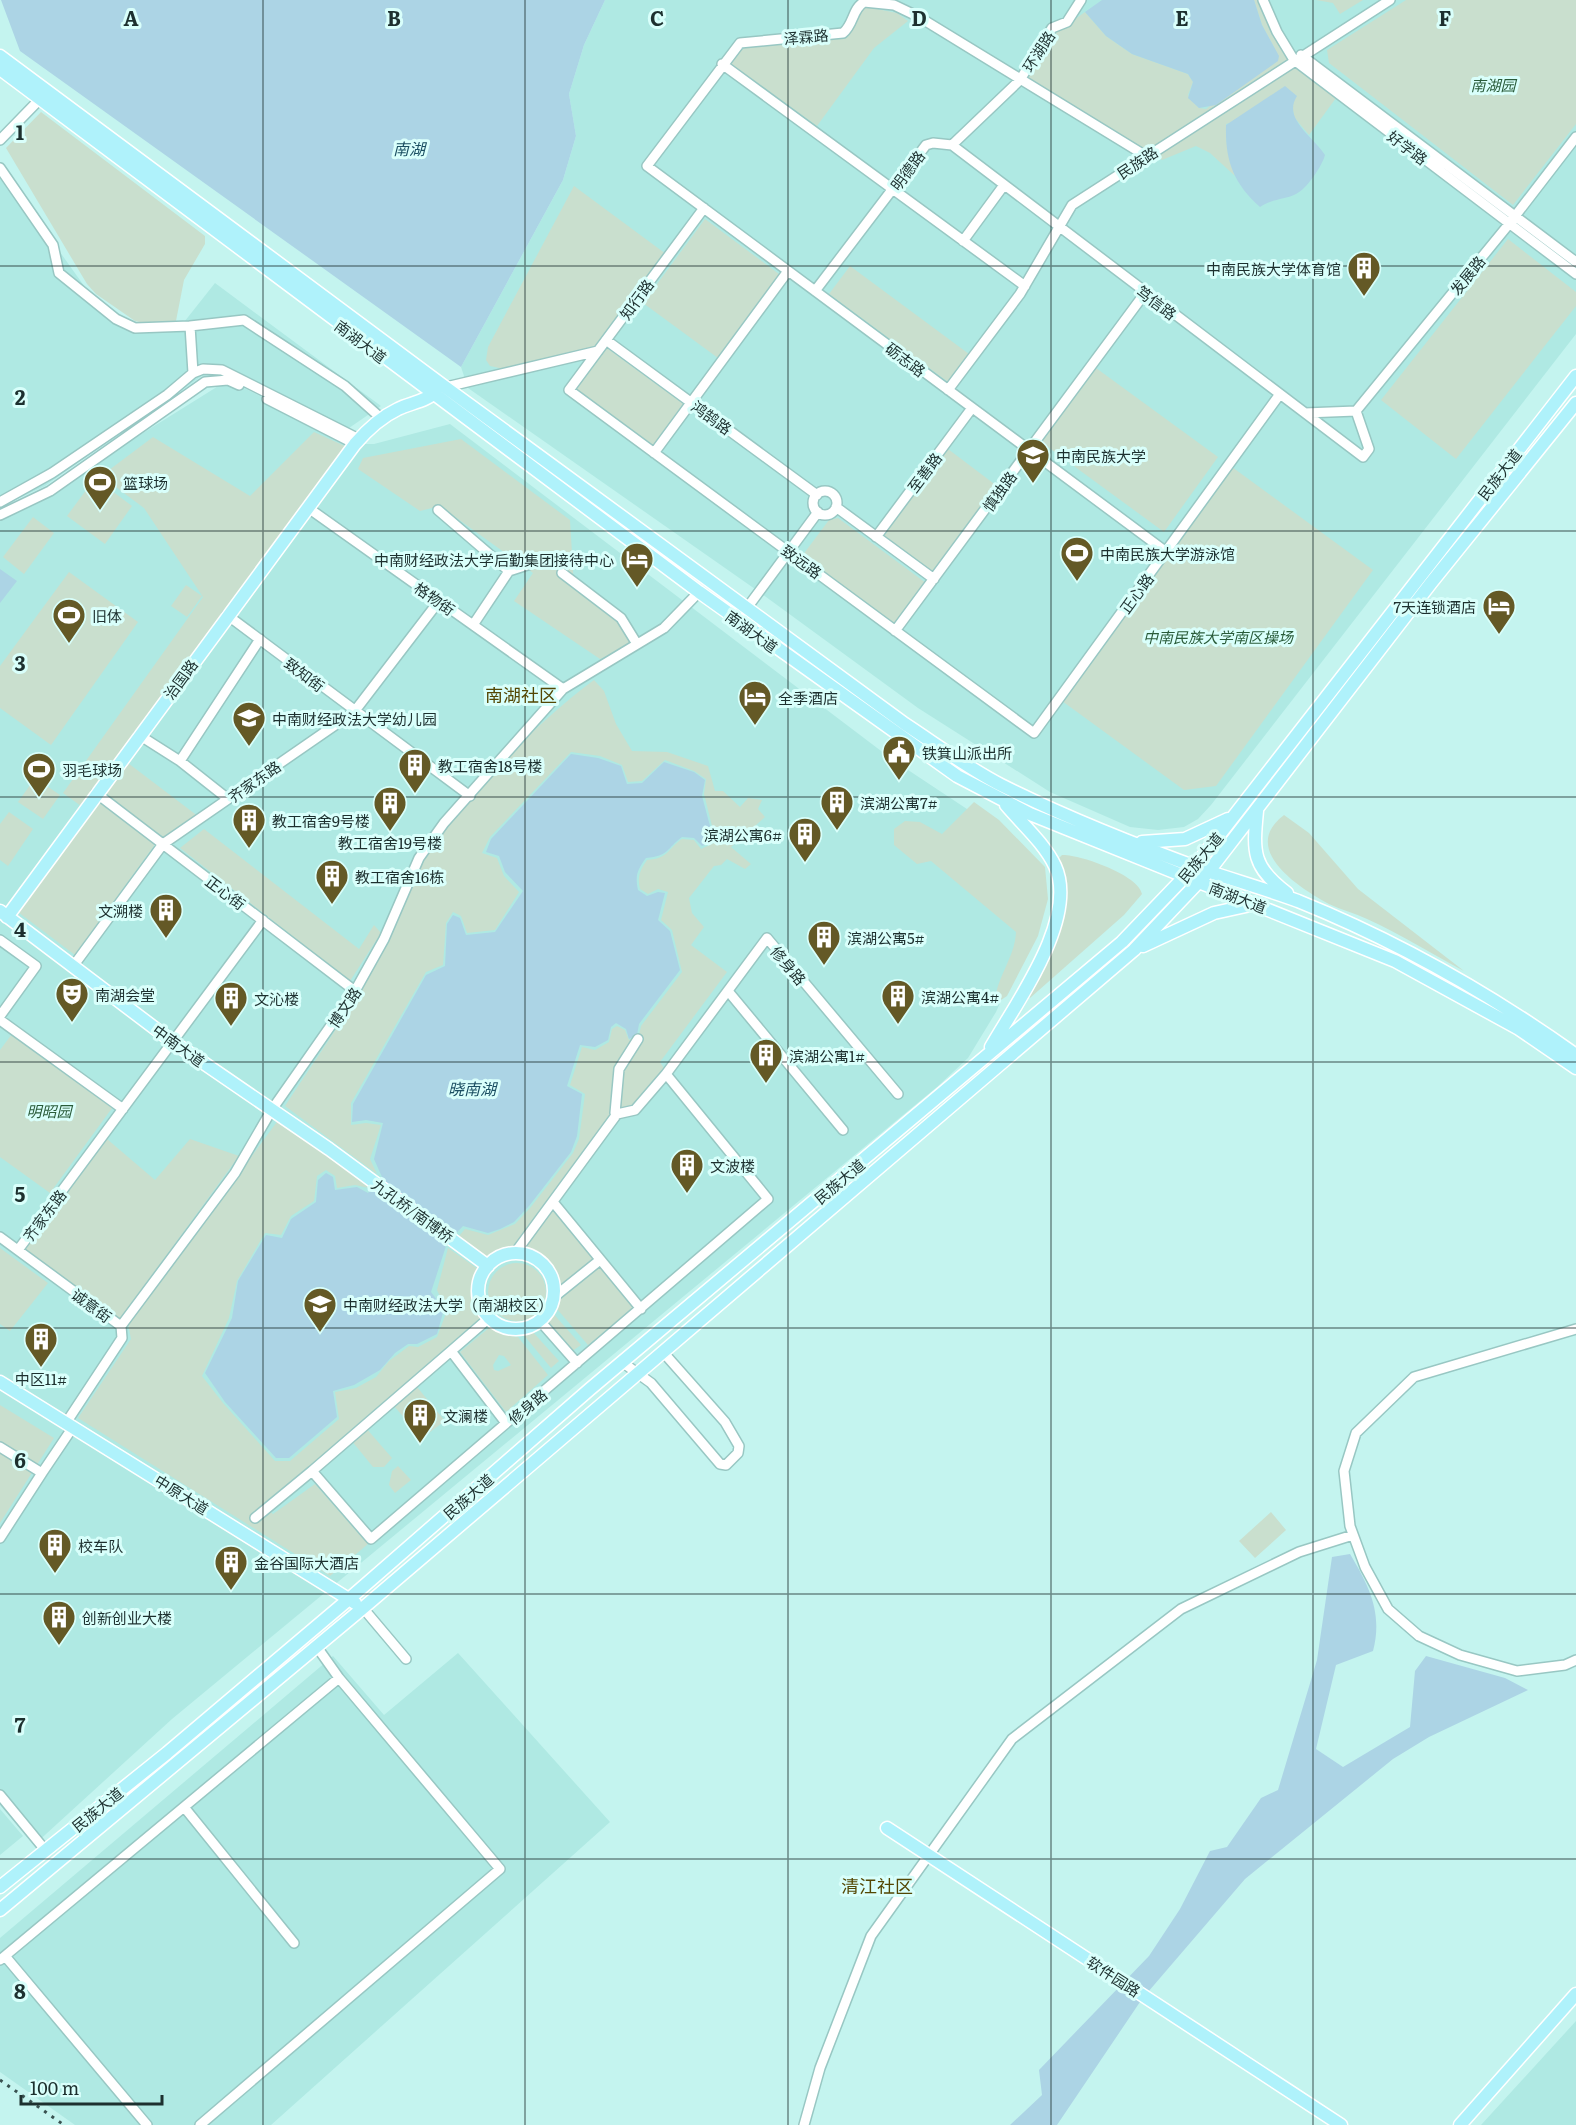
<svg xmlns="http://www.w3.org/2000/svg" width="1576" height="2125" font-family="Literata,'Noto Sans SC',serif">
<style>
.built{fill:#afe9e3}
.green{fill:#c9dfce;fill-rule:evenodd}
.water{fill:#acd4e5}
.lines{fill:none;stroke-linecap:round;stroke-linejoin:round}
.minor-casing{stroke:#98c7c3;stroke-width:12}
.major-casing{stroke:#fff;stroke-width:15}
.minor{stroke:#fff;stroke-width:9}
.major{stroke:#aff2fb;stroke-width:12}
.rail{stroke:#3a5251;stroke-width:3;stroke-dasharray:3 6;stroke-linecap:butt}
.grid{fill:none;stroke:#1d302f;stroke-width:1.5;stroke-opacity:0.55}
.labels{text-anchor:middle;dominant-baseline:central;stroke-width:6;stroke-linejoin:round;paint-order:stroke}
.street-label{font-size:15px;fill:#1d302f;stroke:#d9fffb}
.park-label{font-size:15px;font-style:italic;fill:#295b39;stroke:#d9fffb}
.poi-label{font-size:15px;fill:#1d302f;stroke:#d9fffb;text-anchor:start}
.water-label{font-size:16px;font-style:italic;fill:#1b4f62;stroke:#d9fffb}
.quarter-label{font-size:18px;fill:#544704;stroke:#d9fffb}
.grid-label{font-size:20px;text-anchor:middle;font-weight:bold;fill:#1d302f;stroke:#d9fffb;stroke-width:6;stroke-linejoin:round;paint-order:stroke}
</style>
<rect width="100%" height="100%" fill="#c4f4ef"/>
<path class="built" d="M605 0H1576V334L1211 805 1198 819 1184 827 1158 830 1130 827 1050 792 918 708 755 589 468 388 461 367 563 180 576 136 569 94 584 45Z
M0 168 87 290 126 320 146 328 177 331 215 283 381 406 349 428 231 374 202 376 45 486 0 507Z
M228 380 355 444H374L450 424 893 760 976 815 1034 927 996 1012 968 1058 937 1087 172 1719 34 1845 0 1805V515L50 491Z
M458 1653 610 1822 271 2125H75L0 2072V1938L333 1656 384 1715Z
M0 1809 23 1836 0 1855Z
M1576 2021V2125H1481Z"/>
<path class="green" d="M1254 0H1260L1291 63 1336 98 1309 135 1294 117 1292 104 1226 124 1227 147 1235 176 1210 153 1196 146 1162 160 1027 78 1054 34 1085 12 1106 36 1132 54 1188 74 1193 82 1188 95 1199 108 1206 109 1277 53 1262 25Z
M1316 0H1363L1340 14 1333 3Z
M1406 0H1576V124L1513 205 1329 63 1327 50Z
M862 6 897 13 908 21 874 48 817 126 731 64 740 51 748 46 849 34 855 26Z
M41 112 205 236V244L184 280 175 326 152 325 135 321 96 294 87 284 6 148Z
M574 186 666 254 596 348 504 369 490 366 486 360 488 347Z
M705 219 779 274 718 358 643 303Z
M1508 239 1576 292V306L1456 459 1381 400Z
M850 266 969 354 948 382 829 294Z
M607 348 685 405 654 446 576 389Z
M1096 368 1218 457 1164 532 1041 442Z
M314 432 347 447 91 795 156 843 75 955 10 906 81 806 63 793 203 597 144 508 105 479V473L153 437 250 496Z
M461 439 570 520 574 587 621 618 639 643 600 659 514 601 533 573 440 506 420 511 358 469 363 458Z
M948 449 997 486 933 573 883 536Z
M1232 467 1373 570 1216 786 1184 790 1062 701Z
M95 478 132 506 105 544 67 516Z
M33 517 54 533 24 574 3 557Z
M838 518 926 583 895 625 802 556 829 520Z
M69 572 138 622 51 745 0 708V666Z
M186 585 202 596 187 617 171 606Z
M594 680 604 691 616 724 632 751 667 752 708 766 715 791H723L740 807 748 798 762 800 758 809 765 817 731 847 751 864 745 869 727 859 721 865 714 866 689 898 692 913 704 927 691 945 727 972 660 1062 665 1070 635 1106 615 1114 516 1247 498 1251 488 1258 459 1236 465 1229 488 1235 515 1224 530 1208 573 1153 579 1139 585 1094 570 1085 582 1047 595 1050 609 1042 612 1029 617 1026 625 1030 629 1040 639 1035 641 1026 682 972 672 930 661 920 668 892 658 889 648 894 640 889C637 877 640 870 647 860 670 858 667 849 682 839L694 840 701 849 716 842 704 794 706 779 694 771 665 760 642 781 628 782 622 765 600 756 571 752 490 837 482 853 497 858 504 876 519 892 495 930 467 933 461 916 453 912 446 923 443 965 426 972 351 1103V1125L366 1123 381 1125 370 1159 377 1174 285 1106C310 1067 339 1028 361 987 384 945 398 897 425 857 464 796 536 723 594 680Z
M124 760 203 820 172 843 100 793Z
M35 778 60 795 43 819 18 802Z
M974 802 999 820 1045 867 1048 899 1038 936 1007 996 995 1004C995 979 1015 958 1016 932L931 861 917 864 894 845V829L905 821 920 822 942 834Z
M9 812 33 829 8 866 0 860V824Z
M1284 815 1309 833 1358 889 1464 971C1432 954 1400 934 1367 919 1355 913 1341 910 1329 904 1299 888 1239 849 1284 815Z
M204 829 359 949 374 925 381 933 350 981 180 848Z
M1062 855C1079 854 1139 875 1142 894L1124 915 1030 998 1028 996C1055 947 1077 916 1059 858Z
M18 1026 118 1100 50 1193 0 1157V1050Z
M279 1119 369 1188 355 1185 337 1188 335 1176 326 1170 317 1176 314 1201 291 1216 281 1235 265 1233 237 1281 229 1318 202 1376 223 1403 275 1461H290L339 1419 335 1392 356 1388 376 1377 389 1361 409 1346 418 1347 437 1337 447 1311 437 1290 448 1248 478 1269C469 1286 470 1301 480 1318L306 1471 262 1505 273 1514 315 1484 368 1544 330 1576 78 1418 131 1339 128 1324Z
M107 1139 155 1180 190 1139 239 1156 120 1319 24 1250Z
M554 1207 596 1259 560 1286C557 1267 544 1251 524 1248Z
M0 1248 48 1283 10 1331 0 1324Z
M488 1292a29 29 0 1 1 58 0a29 29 0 1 1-58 0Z
M600 1265 635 1308 588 1345 557 1309 560 1296Z
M551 1311 581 1345 571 1352 545 1320Z
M490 1327 502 1334 518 1337 548 1375 506 1412 460 1352ZM499 1355 504 1356 511 1365 498 1371 494 1370 493 1365Z
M532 1331 559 1361 551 1368 522 1333Z
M417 1387 445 1421 422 1438 393 1405Z
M0 1405 54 1438 0 1523Z
M366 1428 392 1458 384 1467H373L351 1440Z
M398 1466 411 1480 395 1493 389 1485 392 1471Z
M1271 1512 1286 1530 1255 1558 1239 1541Z"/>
<path class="water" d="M1 0H605L584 45 569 94 576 136 563 180 461 367 20 51Z
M1102 0H1254L1262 25 1279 56 1278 61 1216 105 1199 108 1188 98 1193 82 1188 74 1132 54 1106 36 1085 12Z
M1285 86 1297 96C1282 119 1314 137 1325 155 1322 166 1307 189 1296 194 1284 200 1274 198 1260 207 1233 183 1225 160 1226 125Z
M0 569 17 581 0 603Z
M571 754 598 758 621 766 627 784 642 783 664 762 694 772 705 780 702 796 714 841 702 846 694 838 682 837C667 848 669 856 646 858 637 870 635 876 638 890L647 896 658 892 665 893 658 920 670 931 680 970 639 1024 637 1035 629 1039 626 1029 616 1023 611 1027 608 1040 595 1047 580 1045 567 1086 582 1094 577 1136 571 1152 529 1206 514 1222 500 1229 488 1233 463 1226 447 1243 431 1292 444 1309 437 1334 417 1344H408L395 1353 380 1370 354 1385 333 1391 337 1417 289 1458H276L225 1402 205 1373 232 1318 238 1281 266 1235 282 1238 291 1219 316 1202 318 1180 326 1173 333 1177 335 1190 357 1187 368 1193 382 1177 374 1159 383 1123 366 1120 352 1122 353 1104 426 975 445 966 447 924 453 915 460 918 466 935 495 932 523 891 505 872 499 856 486 852 491 839Z
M1350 1554C1369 1586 1383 1613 1373 1651L1336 1665 1316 1749 1343 1767 1410 1727 1415 1671 1426 1656 1505 1678 1528 1690 1429 1737 1393 1759 1245 1879 1142 1999 1057 2125H1010L1042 2095 1039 2070 1149 1956 1180 1909 1210 1851 1227 1847 1261 1798 1278 1790 1317 1660 1332 1557Z"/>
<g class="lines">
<defs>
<path id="minor" d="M1263 0 1277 32 1294 60 1576 274
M1301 55 1576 262
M722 64 1025 286
M0 140 40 99
M952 145 1020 80 1052 28 1067 22 1081 0
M1146 156 919 17 894 5 864 2C852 9 854 24 843 33L740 43 647 166 1165 551
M0 168 53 245 59 273 116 319 135 328 190 326 193 373
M704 208 569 390 1034 733 1280 394
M963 241 1004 185
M815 291 926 145 933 143 952 145 1363 457 1369 449 1356 411
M190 326 244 320 345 386 382 419
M606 340 817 495
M446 387 598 351
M948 390 1020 294 1072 205 1390 0
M267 399 355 444
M1356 411 1509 224 1576 137
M1305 413 1356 411
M654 453 788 271
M813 503a12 12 0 1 1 24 0a12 12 0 1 1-24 0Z
M0 502 52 473 167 395 193 373 203 369 222 370 359 439
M307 507 563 689
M836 507 934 579
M438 510 509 571
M0 515 50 491 205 382 228 380 239 385
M876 537 972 408
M562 573 621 618 637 644
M747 608 818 512
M227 615 470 796
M473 625 509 571 546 559
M895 631 1145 293
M139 735 180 761 228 799
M180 761 260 639
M96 793 355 991
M0 940 36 966 0 1016
M74 965 163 844 354 712 439 601
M728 991 843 1130
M0 1020 123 1109
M615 1113 619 1069 638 1039
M553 1202 641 1309
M0 1237 121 1326 122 1338 66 1423
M18 1250 263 920
M515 1253 617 1114 635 1110 666 1074 767 938 898 1094
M554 1297 600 1260
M489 1318 451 1351 506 1423
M540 1321 577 1363
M121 1326 235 1173 271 1111 355 991 384 939 419 858 444 823 563 689 664 628 699 592
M1576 1329 1414 1377 1356 1433 1344 1471 1350 1526 1365 1567 1388 1609 1419 1636 1460 1655 1517 1671 1565 1665 1576 1660
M451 1351 312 1471 371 1539 768 1199 666 1074
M622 1362 651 1383 720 1464 726 1465 738 1453 739 1446 725 1422 663 1352
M0 1447 42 1473 0 1538
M42 1473 73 1427
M255 1518 312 1471
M363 1608 406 1659
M0 1795 46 1851
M184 1807 294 1943
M5 1956 147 2125
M0 1960 339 1678
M200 2125 500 1869 339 1678 317 1647
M804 2125 820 2068 871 1936 1012 1739 1181 1609 1299 1552 1353 1535"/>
<path id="major" d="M0 56 441 384 905 724C937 745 968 768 1001 785 1067 818 1138 846 1207 871 1237 881 1268 890 1298 901 1397 941 1489 993 1576 1055
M0 69 699 592 957 776 1030 814 1395 961 1519 1029 1576 1068
M1257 811C1253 852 1252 867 1287 893
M1142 842 1185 839 1228 819
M0 911 173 1042 329 1149 488 1266
M7 917 355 444C367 430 381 417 398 409 410 403 428 401 436 391
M1143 946 1214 913 1255 904
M991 1047C1016 1003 1079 918 1055 866 1044 843 1022 824 1006 805
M478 1291a38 38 0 1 1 76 0a38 38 0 1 1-76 0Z
M0 1382 355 1603
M887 1828 1341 2125
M0 1887 167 1753 349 1599 590 1389 1122 942 1195 866 1576 376
M0 1910 363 1608 1134 950 1209 871 1431 583 1576 403
M1460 2125 1576 1994"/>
</defs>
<use href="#minor" class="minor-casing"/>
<use href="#major" class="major-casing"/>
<use href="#minor" class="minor"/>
<use href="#major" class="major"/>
<path class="rail" d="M0 2080 64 2125"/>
</g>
<path class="grid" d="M263 0V2125M525 0V2125M788 0V2125M1051 0V2125M1313 0V2125M0 266H1576M0 531H1576M0 797H1576M0 1062H1576M0 1328H1576M0 1594H1576M0 1859H1576"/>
<defs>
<symbol id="building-pin" viewBox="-11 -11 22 30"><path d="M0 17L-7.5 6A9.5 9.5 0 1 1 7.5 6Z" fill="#645926" stroke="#d9fffb"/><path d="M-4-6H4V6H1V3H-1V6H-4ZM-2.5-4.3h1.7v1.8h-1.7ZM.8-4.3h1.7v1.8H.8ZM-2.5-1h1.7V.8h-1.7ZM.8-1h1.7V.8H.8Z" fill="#fff"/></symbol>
<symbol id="university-pin" viewBox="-11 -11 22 30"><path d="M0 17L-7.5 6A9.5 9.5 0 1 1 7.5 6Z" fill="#645926" stroke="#d9fffb"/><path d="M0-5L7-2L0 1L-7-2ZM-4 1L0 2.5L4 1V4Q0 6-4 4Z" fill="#fff"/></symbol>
<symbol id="stadium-pin" viewBox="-11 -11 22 30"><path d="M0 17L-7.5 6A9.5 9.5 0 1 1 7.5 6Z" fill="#645926" stroke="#d9fffb"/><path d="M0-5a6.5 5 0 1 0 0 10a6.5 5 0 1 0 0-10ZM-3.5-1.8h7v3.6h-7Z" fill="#fff"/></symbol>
<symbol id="hotel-pin" viewBox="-11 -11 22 30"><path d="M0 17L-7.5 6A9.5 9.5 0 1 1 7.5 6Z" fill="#645926" stroke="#d9fffb"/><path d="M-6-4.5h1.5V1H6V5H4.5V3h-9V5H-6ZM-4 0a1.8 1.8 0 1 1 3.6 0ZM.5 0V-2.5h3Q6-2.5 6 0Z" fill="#fff"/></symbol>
<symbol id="school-pin" viewBox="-11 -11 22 30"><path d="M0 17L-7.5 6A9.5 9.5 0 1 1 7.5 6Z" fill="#645926" stroke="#d9fffb"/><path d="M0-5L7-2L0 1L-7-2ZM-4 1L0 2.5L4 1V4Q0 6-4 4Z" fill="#fff"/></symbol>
<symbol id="civic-pin" viewBox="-11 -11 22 30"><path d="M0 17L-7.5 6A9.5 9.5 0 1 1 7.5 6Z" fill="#645926" stroke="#d9fffb"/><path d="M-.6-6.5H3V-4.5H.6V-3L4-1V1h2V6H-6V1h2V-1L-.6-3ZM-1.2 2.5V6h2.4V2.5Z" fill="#fff"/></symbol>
<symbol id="theatre-pin" viewBox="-11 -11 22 30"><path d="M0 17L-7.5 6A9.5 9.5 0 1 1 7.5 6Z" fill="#645926" stroke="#d9fffb"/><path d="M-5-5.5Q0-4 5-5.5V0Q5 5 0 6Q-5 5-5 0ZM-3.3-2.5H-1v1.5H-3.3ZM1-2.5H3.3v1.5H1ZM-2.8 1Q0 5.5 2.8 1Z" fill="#fff"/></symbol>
</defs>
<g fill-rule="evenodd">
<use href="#building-pin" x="1345" y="249" width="38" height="52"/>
<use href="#university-pin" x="1014" y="436" width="38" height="52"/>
<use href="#stadium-pin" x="81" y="463" width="38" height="52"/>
<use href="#stadium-pin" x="1058" y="534" width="38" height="52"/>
<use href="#hotel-pin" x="618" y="540" width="38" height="52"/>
<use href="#hotel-pin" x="1480" y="587" width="38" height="52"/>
<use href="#stadium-pin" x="50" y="596" width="38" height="52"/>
<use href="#hotel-pin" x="736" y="678" width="38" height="52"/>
<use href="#school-pin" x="230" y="699" width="38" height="52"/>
<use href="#civic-pin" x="880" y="733" width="38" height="52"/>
<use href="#building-pin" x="396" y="746" width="38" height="52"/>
<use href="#stadium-pin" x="20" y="750" width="38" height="52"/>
<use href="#building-pin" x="818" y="783" width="38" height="52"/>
<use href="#building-pin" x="371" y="784" width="38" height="52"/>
<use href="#building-pin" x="230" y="801" width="38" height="52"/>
<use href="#building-pin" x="786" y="815" width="38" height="52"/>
<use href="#building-pin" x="313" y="857" width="38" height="52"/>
<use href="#building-pin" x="147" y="891" width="38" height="52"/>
<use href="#building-pin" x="805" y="918" width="38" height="52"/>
<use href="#theatre-pin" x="53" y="975" width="38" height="52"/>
<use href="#building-pin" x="879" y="977" width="38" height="52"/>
<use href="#building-pin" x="212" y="979" width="38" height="52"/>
<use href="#building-pin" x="747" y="1036" width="38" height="52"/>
<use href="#building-pin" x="668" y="1146" width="38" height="52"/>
<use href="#university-pin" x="301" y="1285" width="38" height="52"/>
<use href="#building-pin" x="22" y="1320" width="38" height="52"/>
<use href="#building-pin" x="401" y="1396" width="38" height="52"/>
<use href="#building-pin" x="36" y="1526" width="38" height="52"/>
<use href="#building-pin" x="212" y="1543" width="38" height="52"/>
<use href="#building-pin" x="40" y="1598" width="38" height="52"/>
</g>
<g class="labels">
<g class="street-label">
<text transform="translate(806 36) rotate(-5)">泽霖路</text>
<text transform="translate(1038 51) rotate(-57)">环湖路</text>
<text transform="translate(1408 147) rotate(37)">好学路</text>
<text transform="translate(1137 162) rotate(-33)">民族路</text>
<text transform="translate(907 170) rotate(-53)">明德路</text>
<text transform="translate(1467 275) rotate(-51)">发展路</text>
<text transform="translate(636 299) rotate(-54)">知行路</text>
<text transform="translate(1157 302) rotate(37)">笃信路</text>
<text transform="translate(361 341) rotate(37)">南湖大道</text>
<text transform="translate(906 359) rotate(37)">砺志路</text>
<text transform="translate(712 417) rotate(36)">鸿鹄路</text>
<text transform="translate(924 472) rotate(-53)">至善路</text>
<text transform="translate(1499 474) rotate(-52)">民族大道</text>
<text transform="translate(999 491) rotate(-54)">慎独路</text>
<text transform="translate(802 561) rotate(36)">致远路</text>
<text transform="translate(1136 593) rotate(-54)">正心路</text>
<text transform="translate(435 598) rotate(35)">格物街</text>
<text transform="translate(752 631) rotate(36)">南湖大道</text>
<text transform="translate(305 674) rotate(37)">致知街</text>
<text transform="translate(180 679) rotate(-54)">治国路</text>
<text transform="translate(254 781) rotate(-35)">齐家东路</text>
<text transform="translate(1200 857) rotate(-50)">民族大道</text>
<text transform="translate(226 892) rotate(37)">正心街</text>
<text transform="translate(1238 897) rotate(21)">南湖大道</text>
<text transform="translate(789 965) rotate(50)">修身路</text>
<text transform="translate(344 1007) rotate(-56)">博文路</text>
<text transform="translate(179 1045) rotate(36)">中南大道</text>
<text transform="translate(839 1181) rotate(-40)">民族大道</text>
<text transform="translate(413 1210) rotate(36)">九孔桥/南博桥</text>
<text transform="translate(44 1215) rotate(-53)">齐家东路</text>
<text transform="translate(92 1305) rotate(36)">诚意街</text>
<text transform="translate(527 1406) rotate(-40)">修身路</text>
<text transform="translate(182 1494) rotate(32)">中原大道</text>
<text transform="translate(468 1496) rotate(-41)">民族大道</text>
<text transform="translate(97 1809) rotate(-39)">民族大道</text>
<text transform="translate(1114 1976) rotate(33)">软件园路</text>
</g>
<g class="park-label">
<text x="1493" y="84">南湖园</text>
<text x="1218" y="636">中南民族大学南区操场</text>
<text x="49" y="1110">明昭园</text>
</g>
<g class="poi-label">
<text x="1341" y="268" text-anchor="end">中南民族大学体育馆</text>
<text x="1056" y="455">中南民族大学</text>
<text x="123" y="482">篮球场</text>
<text x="1100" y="553">中南民族大学游泳馆</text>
<text x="614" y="559" text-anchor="end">中南财经政法大学后勤集团接待中心</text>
<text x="1476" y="606" text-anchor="end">7天连锁酒店</text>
<text x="92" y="615">旧体</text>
<text x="778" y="697">全季酒店</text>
<text x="272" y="718">中南财经政法大学幼儿园</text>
<text x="922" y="752">铁箕山派出所</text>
<text x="438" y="765">教工宿舍18号楼</text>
<text x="62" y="769">羽毛球场</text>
<text x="860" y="802">滨湖公寓7#</text>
<text x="272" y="820">教工宿舍9号楼</text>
<text x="782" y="834" text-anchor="end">滨湖公寓6#</text>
<text x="390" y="842" text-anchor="middle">教工宿舍19号楼</text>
<text x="355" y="876">教工宿舍16栋</text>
<text x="143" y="910" text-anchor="end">文溯楼</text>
<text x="847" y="937">滨湖公寓5#</text>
<text x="95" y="994">南湖会堂</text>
<text x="921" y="996">滨湖公寓4#</text>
<text x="254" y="998">文沁楼</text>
<text x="789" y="1055">滨湖公寓1#</text>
<text x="710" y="1165">文波楼</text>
<text x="343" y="1304">中南财经政法大学（南湖校区）</text>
<text x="41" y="1378" text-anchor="middle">中区11#</text>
<text x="443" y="1415">文澜楼</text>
<text x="78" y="1545">校车队</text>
<text x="254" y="1562">金谷国际大酒店</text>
<text x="82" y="1617">创新创业大楼</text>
</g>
<g class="water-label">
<text x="409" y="148">南湖</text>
<text x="472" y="1088">晓南湖</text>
</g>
<g class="quarter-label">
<text x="521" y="694">南湖社区</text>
<text x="877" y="1885">清江社区</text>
</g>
</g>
<g class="grid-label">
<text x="131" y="26">A</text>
<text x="394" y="26">B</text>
<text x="657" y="26">C</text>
<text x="919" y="26">D</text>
<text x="1182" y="26">E</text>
<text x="1445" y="26">F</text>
<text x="20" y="140">1</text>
<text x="20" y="405">2</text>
<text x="20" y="671">3</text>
<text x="20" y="937">4</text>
<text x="20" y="1202">5</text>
<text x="20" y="1468">6</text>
<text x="20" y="1733">7</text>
<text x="20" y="1999">8</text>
</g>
<path d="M21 2095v9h141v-9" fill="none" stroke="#1d302f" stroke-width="3"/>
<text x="30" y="2095" font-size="18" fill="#1d302f" stroke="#d9fffb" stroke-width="4.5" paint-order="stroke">100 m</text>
</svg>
